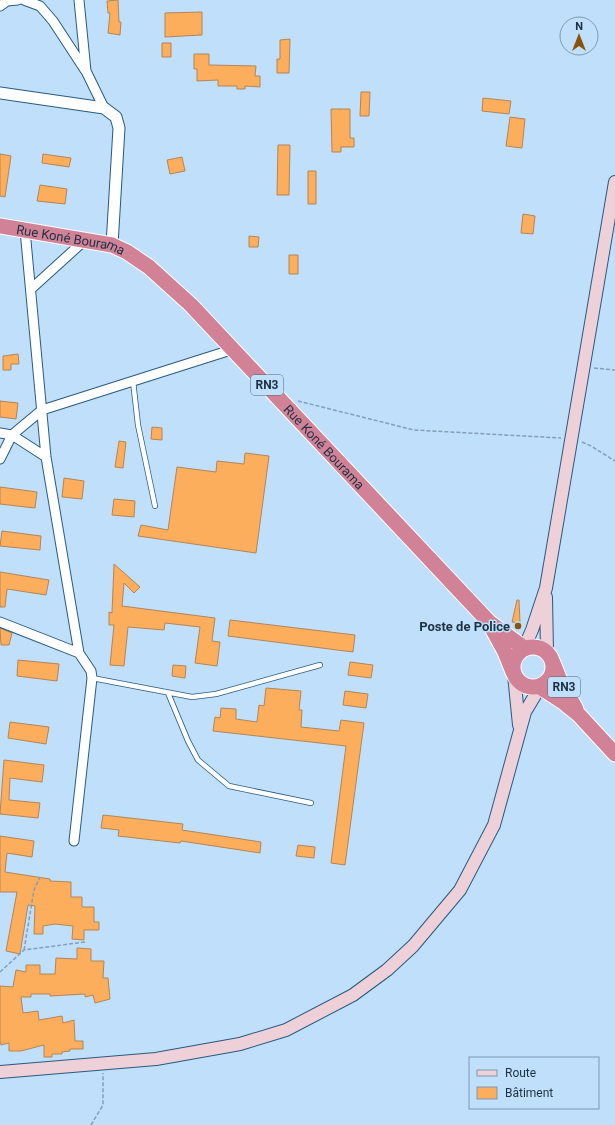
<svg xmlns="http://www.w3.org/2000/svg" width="615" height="1125" font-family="Roboto,sans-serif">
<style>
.building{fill:#fcae5d;stroke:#b38558}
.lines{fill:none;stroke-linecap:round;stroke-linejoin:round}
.service-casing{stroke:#285a80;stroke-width:6}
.minor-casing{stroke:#285a80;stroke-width:11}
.tertiary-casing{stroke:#285a80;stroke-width:13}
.secondary-casing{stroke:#285a80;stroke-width:14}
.trunk-casing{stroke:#fff;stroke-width:17}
.path{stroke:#849fb7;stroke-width:1.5;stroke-dasharray:4 2;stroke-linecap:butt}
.service{stroke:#fff;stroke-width:4.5}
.minor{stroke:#fff;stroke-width:9}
.tertiary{stroke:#fff;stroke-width:11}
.secondary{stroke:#eed0d8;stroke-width:12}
.trunk{stroke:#d28297;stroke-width:15}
.poi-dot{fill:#8b5208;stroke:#c0dffa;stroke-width:1.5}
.labels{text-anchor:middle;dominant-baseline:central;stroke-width:3;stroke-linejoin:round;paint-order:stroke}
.shield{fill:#c0dffa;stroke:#4d657a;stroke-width:1}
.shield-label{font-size:12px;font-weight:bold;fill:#1c3143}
.street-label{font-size:13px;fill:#1c3143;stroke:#c0dffa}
.poi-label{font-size:13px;font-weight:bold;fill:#1c3143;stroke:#c0dffa;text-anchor:end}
</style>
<rect width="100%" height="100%" fill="#c0dffa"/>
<path class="building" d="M118 0 119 22H121L120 35 108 33 110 13H108L107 1Z
M202 12V35L165 37V13Z
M290 39 289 73H277V59H280V40Z
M162 43H171V57H162Z
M194 54H209V65L256 66 255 76H260V87L245 86V89H237V86H218V80L197 81V69H194Z
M361 92H370L369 116H360Z
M483 98 511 101 509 114 482 111Z
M331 109H350V138H354V147H341V152H332Z
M510 117 525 119 522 148 506 146Z
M278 145H290L289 195H277Z
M0 154 11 156 5 197 0 196Z
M43 154 71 158 69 167 42 163Z
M182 157 185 171 170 174 167 160Z
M308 171H316V204H308Z
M40 185 67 189 65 204 37 201Z
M523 214 535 216 533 234 521 233Z
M249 236 259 237 258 247H249Z
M289 255H298V274H289Z
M18 354 19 364H11V370H3V356Z
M0 401 18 403 16 419 0 417Z
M152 427 162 428V440L151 439Z
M119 441 126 442 123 468 115 467Z
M245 453 269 456 256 553 138 536 141 525 168 530 177 467 216 472 217 461 244 464Z
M64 478 84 481 82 499 62 497Z
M0 487 37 492 35 508 0 504Z
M114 499 135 501 134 517 112 515Z
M2 531 41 536 40 550 0 546Z
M114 564 140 587 134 593 124 583 122 606 215 618 212 641 220 642 217 666 195 663 200 627 165 623 164 630 128 627 124 666 110 665 114 625H109V612L112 613Z
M0 572 49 580 46 595 7 589 5 607H0Z
M517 600H519L520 623 512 622Z
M230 620 355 635 353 652 228 636Z
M0 628 12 633 9 645H1Z
M18 660 59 664 57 681 17 676Z
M350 662 373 665 371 678 348 675Z
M173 665 186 666 185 678 172 676Z
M266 688 301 691 299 710H302L301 727 339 731 341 720 364 723 345 865 331 863 346 746 213 731 215 717 220 718 221 708 236 709V719L257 722 259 705 264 706Z
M345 691 368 694 366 708 343 705Z
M10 722 49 727 46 744 8 738Z
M4 760 44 765 42 782 10 778 9 800 40 803 38 818 0 814Z
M103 815 183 824 182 830 261 842 260 853 181 841 180 843 118 836 119 830 101 828Z
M0 836 34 841 32 857 7 853 5 872 50 879V881L71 882V897H82V907H94V922H99V930H84V940L72 939 73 926 55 924 43 926V934H34L35 906 28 905 20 954 6 951 17 892H0Z
M298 845 315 847 314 858 296 856Z
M77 948 91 949V961H104L103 978H108L110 999 95 1003 93 995 85 997V994L50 996V994H31V997H21L23 1013 38 1011 39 1020 62 1016 63 1023 74 1020 75 1041H83V1049H70V1051L62 1052V1054H52V1057H44V1045L21 1051H9V1043L1 1045 0 1041V986L13 987 16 970 26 972V965H40V974H55L56 958 77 959Z"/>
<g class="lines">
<defs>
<path id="service" d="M133 381 138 425 155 506
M92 678 192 697 216 694 320 665
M168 693 188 741 198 760 229 786 311 803"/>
<path id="minor" d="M24 0 40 6 53 21 85 70
M79 0 86 71 104 108
M0 6 7 1 18 0
M25 230 46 457 79 653 91 671 92 678 74 841
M31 289 85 240
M0 433 12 435 42 410 234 349
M0 459 12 435 46 457
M0 622 79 653"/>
<path id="tertiary" d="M0 93 104 108 116 117 119 128 112 245"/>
<path id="secondary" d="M546 597 547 652
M524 648 532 630 546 588 615 182
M514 675 519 725
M0 1072 156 1059 240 1044 286 1030 353 995 387 970 413 946 460 890 494 825 525 712 540 687"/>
<g id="trunk">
<path id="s1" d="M0 226 112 245 127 252 149 267 191 305 489 622 524 648"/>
<path d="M493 630 505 652 513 672"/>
<circle cx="533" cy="667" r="20"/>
<path d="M553 663 559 678 576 709"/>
<path d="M540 687 563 702 579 715 615 754"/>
</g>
</defs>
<use href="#service" class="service-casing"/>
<use href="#minor" class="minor-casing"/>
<use href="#tertiary" class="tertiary-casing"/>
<use href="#secondary" class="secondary-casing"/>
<use href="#trunk" class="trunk-casing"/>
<path class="path" d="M594 368 615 370
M298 401 414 430 561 438
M582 442 591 446 615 461
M24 950 34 890 40 877
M0 972 24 950 85 942
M91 1125 103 1105V1073"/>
<use href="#service" class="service"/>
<use href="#minor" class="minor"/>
<use href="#tertiary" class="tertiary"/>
<use href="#secondary" class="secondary"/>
<use href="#trunk" class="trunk"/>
</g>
<circle class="poi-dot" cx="518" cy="626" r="4"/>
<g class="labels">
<g class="shield">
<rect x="251" y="375" width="32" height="20" rx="3"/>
<rect x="548" y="677" width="32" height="20" rx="3"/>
</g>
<g class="shield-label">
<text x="267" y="385">RN3</text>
<text x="564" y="687">RN3</text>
</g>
<g class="street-label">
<text stroke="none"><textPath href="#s1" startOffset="72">Rue Koné Bourama</textPath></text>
<text stroke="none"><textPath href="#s1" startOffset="408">Rue Koné Bourama</textPath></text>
</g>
<g class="poi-label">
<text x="510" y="626">Poste de Police</text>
</g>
</g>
<rect x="469" y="1057" width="130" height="52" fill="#c0dffa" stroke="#7e99b1"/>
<rect x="477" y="1070" width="20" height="6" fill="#eed0d8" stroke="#7e99b1"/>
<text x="505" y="1077" font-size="12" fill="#1c3143">Route</text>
<rect x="477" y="1087" width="20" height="12" fill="#fcae5d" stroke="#7e99b1"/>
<text x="505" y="1097" font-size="12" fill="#1c3143">Bâtiment</text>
<g transform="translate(579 36)"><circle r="19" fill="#c0dffa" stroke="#7e99b1"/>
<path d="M0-3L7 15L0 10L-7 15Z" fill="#8b5208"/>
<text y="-6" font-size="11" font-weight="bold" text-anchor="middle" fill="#1c3143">N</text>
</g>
</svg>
